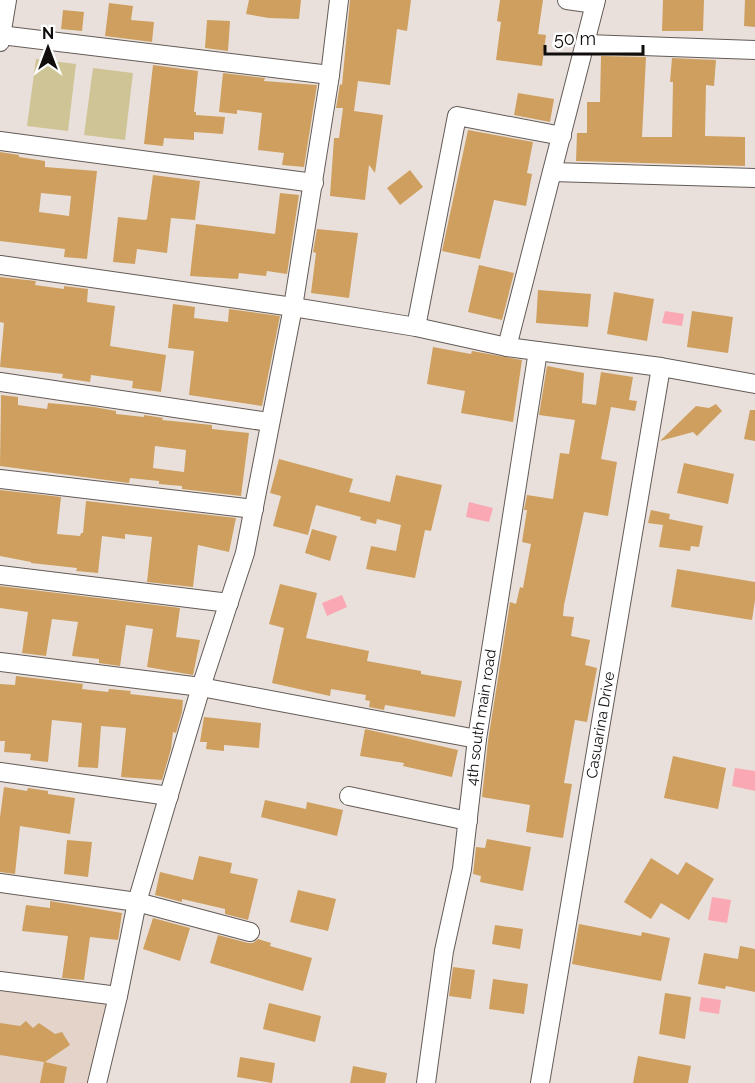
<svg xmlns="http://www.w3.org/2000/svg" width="755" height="1083" font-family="Raleway,sans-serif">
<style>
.built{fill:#e3d3c9}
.green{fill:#cfc495}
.water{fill:#fba8b5}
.building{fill:#ce9f5e;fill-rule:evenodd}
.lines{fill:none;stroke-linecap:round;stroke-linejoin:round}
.minor-casing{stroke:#635b57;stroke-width:20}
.minor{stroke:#fff;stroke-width:18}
.labels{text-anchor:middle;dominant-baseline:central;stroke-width:4.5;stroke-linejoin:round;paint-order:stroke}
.street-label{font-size:15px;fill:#100d0c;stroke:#fff}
</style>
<rect width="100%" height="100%" fill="#e9e0db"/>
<path class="built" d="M0 989 106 1002 88 1083H0Z"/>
<path class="green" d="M36 59 76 64 68 131 27 126Z
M93 68 133 73 125 140 84 135Z"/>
<path class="water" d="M665 311 684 314 682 326 662 323Z
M469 502 493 508 489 522 466 517Z
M342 595 347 607 327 616 322 603Z
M735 768 755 771V791L732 786Z
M712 897 731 900 727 923 708 920Z
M701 997 721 1000 719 1014 699 1011Z"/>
<path class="building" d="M249 0H301L299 19 269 18 246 14Z
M350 0H411L407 31 397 29 390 85 358 81 354 111 383 115 375 173 369 165 365 200 330 196 334 138H339L343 108H336L340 84 342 85Z
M500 0H543L538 34 546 35 542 66 496 60 501 22 497 21Z
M663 0H704L703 31H662Z
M745 0H755V27L744 26Z
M109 3 133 6 131 20 154 22 152 42 105 36Z
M63 10 84 12 82 31 61 29Z
M207 20 230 21 228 51 205 48Z
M601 56 646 57 642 137H672L673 82H670L672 58 716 60 714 86 706 85 705 136 745 137V166L576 161 577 133H587V102H600Z
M153 65 198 71 194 112H196V115L225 117 223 134 194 132V140L164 138 163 146 144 144Z
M223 73 265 78 264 81 317 85 304 167 282 165 284 153 258 150 262 113 237 110V114L219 112Z
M518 93 554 99 550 122 514 115Z
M468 130 533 142 527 173 532 174 526 206 494 200 480 259 442 251Z
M0 152 19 155V157L45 161V167L97 171 87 259 64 257 65 249 0 241ZM41 193 71 196 69 216 39 212Z
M410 170 423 187 400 205 387 188Z
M153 175 200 181 195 220 171 218 167 253 137 249 135 264 113 262 118 217 145 220 147 219Z
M280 193 299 195 287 274 267 271 266 276 239 273 238 279 190 276 196 224 275 234Z
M317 229 358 233 349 298 311 293 316 253 313 252Z
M479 265 514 273 502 320 468 312Z
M0 277 36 281 35 285 64 289V286L88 289 87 302 115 306 110 346 166 355 161 392 132 388 133 381 91 375 90 382 62 378 63 374 0 367 4 323 0 322Z
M538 290 591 294 588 327 536 323Z
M614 292 654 299 647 341 607 334Z
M173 304 195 307 194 318 228 322 229 309 280 316 262 406 189 395 194 351 168 348Z
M692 311 733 317 728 353 687 347Z
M433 347 471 354 472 351 522 360 513 422 461 413 465 391 427 384Z
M547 366 584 373 582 403 596 405 601 372 633 377 629 400 637 401 635 411 611 407 601 459 617 462 608 516 584 512 564 605 563 616 574 617 571 636 590 640 585 665 597 668 587 722 575 720 564 783 572 784 563 838 526 832 530 805 482 797 488 741 510 602 516 604 520 587 523 588 531 544 522 542 527 510H524L527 495 553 499 560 453 569 454 575 420 539 415Z
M1 395 18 397V405L47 409 48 403 94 407 116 411V414L144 417V415L163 418 162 420 212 425V429L249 433 241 496 182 489V486L159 484V481L130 478 129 483 0 466ZM155 446 186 450 184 472 153 468Z
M716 404 722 411 697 436 693 432 660 441 696 406 709 408Z
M750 410H755V441L744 439Z
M279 459 353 479 349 492 390 502 396 475 442 485 431 531 425 530 415 578 366 569 371 546 396 551 401 525 377 519 376 524 360 520 361 517 316 505 308 535 273 526 281 496 270 493Z
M684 463 734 474 728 504 677 493Z
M0 490 61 497 57 534 80 536 81 533H83L86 501 236 518 229 552 198 545 193 587 147 582 152 537 125 534V539L102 536 98 573 76 571 77 568 31 563V562L0 556Z
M651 510 670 514 669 519 703 526 699 547 691 546 690 551 659 547 663 525 648 523Z
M312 529 337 536 330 561 305 553Z
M677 569 755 582V600L752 620 671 607Z
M280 584 317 593 306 638 369 651 367 661 421 671V674L462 681 455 717 385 705 384 710 369 707 370 701 365 700 366 695 331 689 330 696 272 683 284 628 269 624Z
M0 586 180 608 176 637 200 640 193 675 147 667 153 629 126 625 120 666 99 663V659L72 656 78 622 52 619 46 656 22 653 28 612 0 608Z
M16 676 83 684 82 689 108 692 109 689 131 691 130 694 183 700 182 712 176 733 173 732 171 749 162 780 121 777 126 728 101 726 98 768 78 767 82 723 52 720 48 762 30 760 31 754 4 752 5 741H0V684L15 685Z
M204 717 261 723 259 748 224 745V751L206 749 207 742H200Z
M365 729 458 750 452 777 403 766 404 763 360 756Z
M673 756 726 768 718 809 664 798Z
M4 787 27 791 28 788 48 791V794L75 798 70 834 20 826 15 874 0 872V817Z
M265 800 306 809 307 802 343 810 337 836 261 817Z
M487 839 531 847 523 891 480 882 481 876 473 874 476 847 485 848Z
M67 840 92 842 88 877 64 874Z
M199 856 232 863 230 873 258 879 248 920 225 914V909L182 899V902L155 895 160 872 193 880Z
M651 858 678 875 686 862 714 879 689 920 661 903 651 919 624 902Z
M298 890 336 899 328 931 290 922Z
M50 901 122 913 118 940 90 937 84 980 62 978 68 936 22 931 26 905 50 908Z
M153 918 190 928 180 961 143 949Z
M579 924 641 936 642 932 670 938 661 981 572 964Z
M495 925 523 929 520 949 492 944Z
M218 935 248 943H253L258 939 271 943 270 946 312 958 303 991 210 963Z
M740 946 755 949V992L726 986 725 989 698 984 704 953 738 959Z
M453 967 475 970 471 999 449 996Z
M493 979 528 984 524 1014 489 1009Z
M665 993 691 997 685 1039 659 1034Z
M269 1003 321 1016 315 1042 263 1029Z
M26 1021 33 1028 39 1023 55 1034 62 1032 70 1045 45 1062 67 1067 64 1083H40L44 1062 0 1055V1023L20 1026Z
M638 1056 691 1066 688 1083H633Z
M240 1057 275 1063 272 1083 237 1077Z
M353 1066 387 1073 385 1083H350Z"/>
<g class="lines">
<defs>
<g id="minor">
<path d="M567 0 595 4"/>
<path d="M0 35 330 75"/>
<path d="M0 42 7 0"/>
<path d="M586 44 755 50"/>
<path d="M0 141 314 183"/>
<path d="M552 172 755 178"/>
<path d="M0 265 293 307 416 327 507 347 661 367 755 384"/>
<path d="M416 327 457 116 562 136"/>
<path d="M507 347 596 0"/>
<path d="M0 382 269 422"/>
<path d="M0 479 254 509"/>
<path d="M0 575 229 603"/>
<path d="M0 662 201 687 477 739"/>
<path d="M0 772 169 796"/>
<path d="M349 796 468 821"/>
<path d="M0 883 137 902 250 932"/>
<path d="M0 981 118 996"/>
<path d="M97 1083 118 996 137 902 201 687 245 553 293 307 330 75 339 0"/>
<path id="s1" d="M426 1083 444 951 462 869 477 739 538 351"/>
<path id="s2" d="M540 1083 661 367"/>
</g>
</defs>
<use href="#minor" class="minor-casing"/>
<use href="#minor" class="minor"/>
</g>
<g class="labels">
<g class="street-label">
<text stroke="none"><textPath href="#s1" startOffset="370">4th south main road</textPath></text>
<text stroke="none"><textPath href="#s2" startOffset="363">Casuarina Drive</textPath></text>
</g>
</g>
<g transform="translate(48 48)" stroke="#ffffff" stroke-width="4.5" paint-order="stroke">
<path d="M0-4.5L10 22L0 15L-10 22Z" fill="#100d0c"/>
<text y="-9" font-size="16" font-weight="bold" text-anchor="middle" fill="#100d0c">N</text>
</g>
<path d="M545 45v9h98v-9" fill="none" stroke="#100d0c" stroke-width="3"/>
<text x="554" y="45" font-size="18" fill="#100d0c" stroke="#ffffff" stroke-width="4.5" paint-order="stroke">50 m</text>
</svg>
